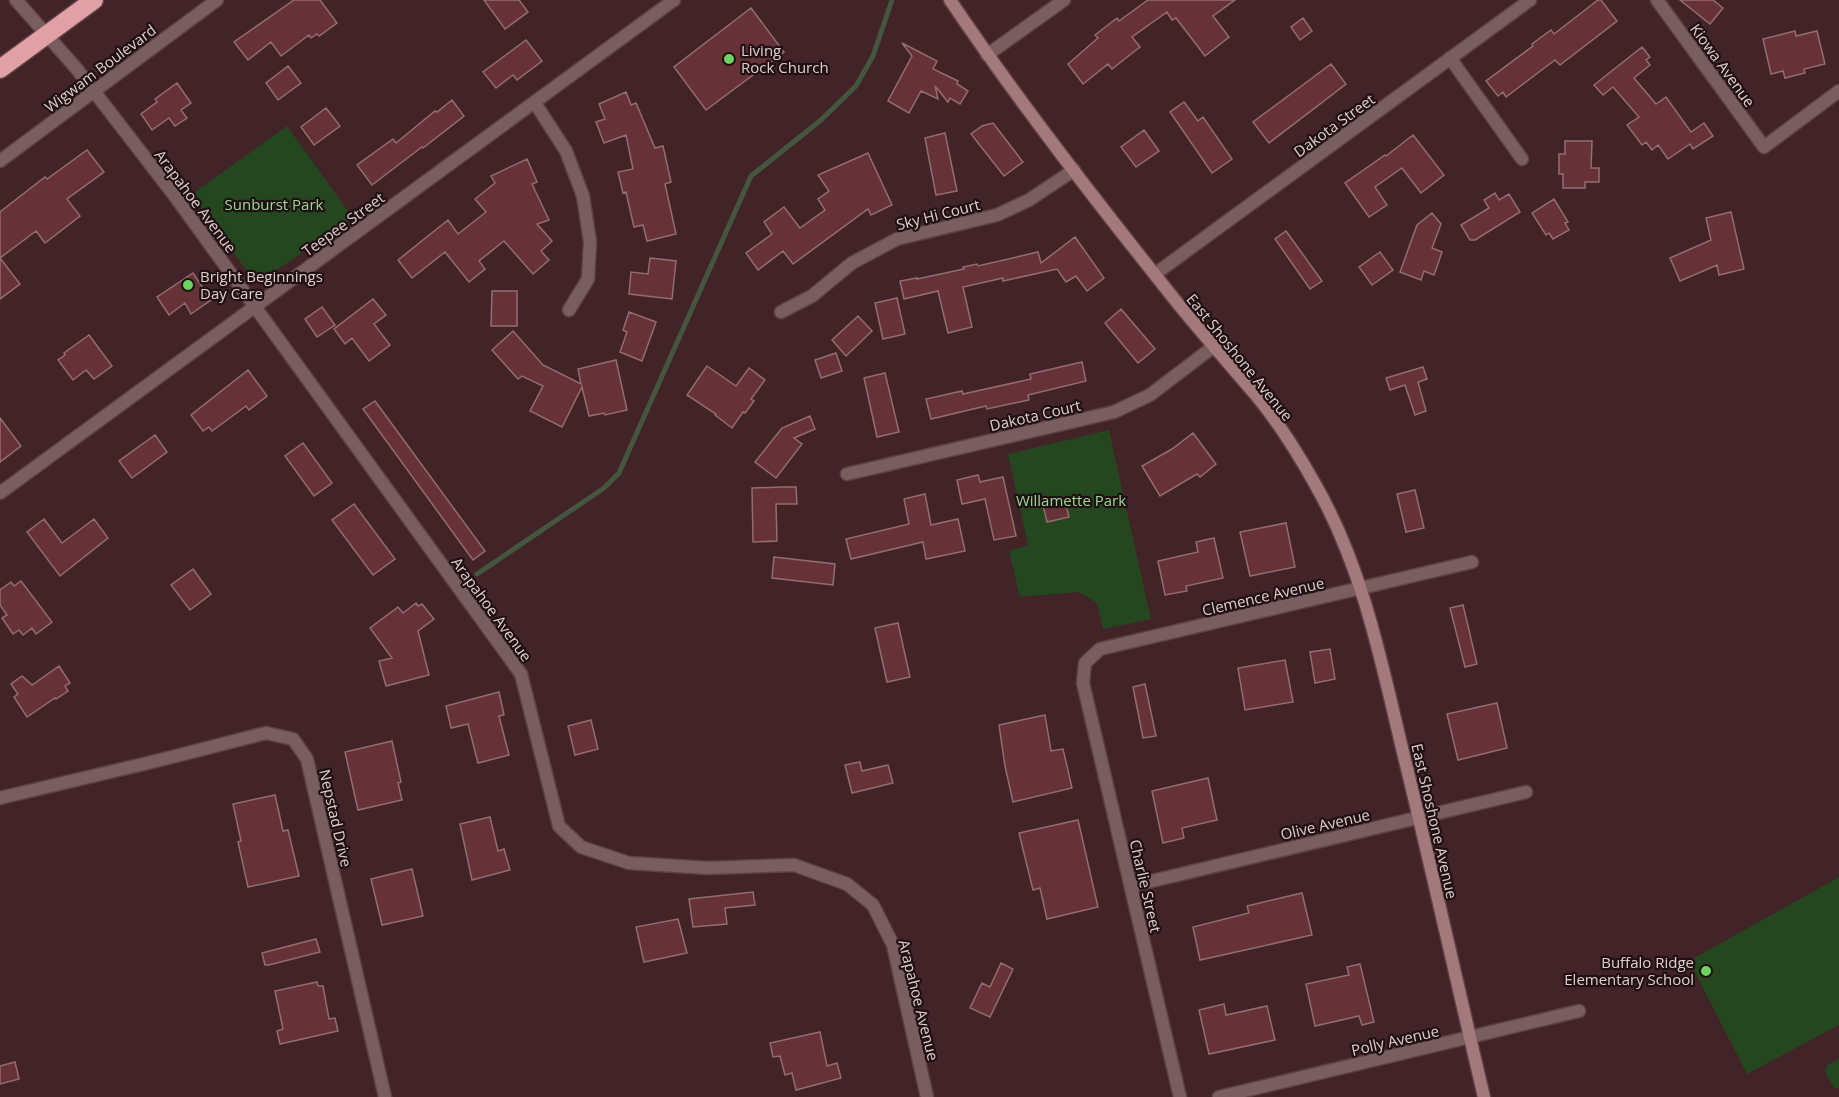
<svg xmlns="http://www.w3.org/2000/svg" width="1839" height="1097" font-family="'Open Sans',sans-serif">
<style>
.green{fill:#24471f}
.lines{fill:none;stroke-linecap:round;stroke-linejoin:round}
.stream{stroke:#44573e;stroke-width:5}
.building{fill:#673138;stroke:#926d70;stroke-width:1.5}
.street-casing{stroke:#5f4145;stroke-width:15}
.secondary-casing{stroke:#5f4145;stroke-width:15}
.highway-casing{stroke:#5f4145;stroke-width:21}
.street{stroke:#795e60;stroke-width:12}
.secondary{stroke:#a3797c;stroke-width:12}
.highway{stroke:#e1a0a6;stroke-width:18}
.poi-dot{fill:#6fd360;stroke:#1f1113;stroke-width:2}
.labels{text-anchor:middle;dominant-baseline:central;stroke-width:4.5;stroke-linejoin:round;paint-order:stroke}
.poi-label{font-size:15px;fill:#e1ccce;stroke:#1f1113;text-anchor:start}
.street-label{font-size:15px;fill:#e1ccce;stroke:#1f1113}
.park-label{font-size:15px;fill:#9dd794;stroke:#1f1113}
</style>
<rect width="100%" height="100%" fill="#422327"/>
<path class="green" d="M287 126 353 218 259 282 251 277 192 194Z
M1109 430 1151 619 1103 629 1097 603 1079 592 1020 597 1009 551 1028 545 1008 454Z
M1839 877V1025L1747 1074 1689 961Z
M1839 1059V1088H1834L1825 1072 1827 1065Z"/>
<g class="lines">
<path class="stream" d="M477 574 604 488 619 473 751 176 821 120 856 86 873 56 892 0"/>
</g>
<path class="building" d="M294 0H320L337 23 319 36 317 34 311 38 309 35 281 56 271 42 248 60 234 42Z
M484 0H519L528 12 505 29Z
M1148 0H1235L1213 16 1229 37 1205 56 1176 18 1172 20 1167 12 1132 37 1140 47 1112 69 1108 64 1083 84 1068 64 1098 38 1095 35 1117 18 1119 21Z
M1598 0H1601L1617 21 1560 65 1555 60 1506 97 1503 92 1498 96 1486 81 1533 46 1532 44 1551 30 1554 34Z
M1680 0H1713L1723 8 1710 24Z
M751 8 784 52 706 110 674 67Z
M1303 18 1312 31 1300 40 1291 27Z
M1795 31 1796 36 1817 31 1825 64 1804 69 1805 73 1785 78 1783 71 1771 74 1763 39Z
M526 40 542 61 517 80 513 75 496 88 483 72Z
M902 43 937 61 933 69 958 81 957 84 968 91 960 104 950 98 948 102 935 86 938 99 921 91 909 113 888 101 912 56Z
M1642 47 1650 57 1646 60 1650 65 1634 78 1656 104 1666 97 1691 132 1704 123 1713 136 1693 149 1690 144 1668 159 1658 145 1652 150 1646 142 1642 145 1627 125 1639 117 1613 87 1603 95 1594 85Z
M1331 64 1346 84 1269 143 1253 122Z
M288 66 301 83 278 100 266 83Z
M177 83 191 103 181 110 187 118 175 126 169 118 152 130 141 114 157 102 155 99Z
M626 92 631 105 636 103 655 148 663 146 671 182 665 184 676 234 647 241 643 225 634 227 626 192 623 193 618 172 633 169 626 135 604 143 596 122 605 119 599 104Z
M452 100 464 116 423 148 422 147 372 185 357 165 393 139 396 143 435 111 437 112Z
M1184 102 1198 121 1203 117 1232 159 1212 173 1170 112Z
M326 108 340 126 314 145 301 127Z
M993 123 1023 162 1004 176 971 134 982 126Z
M1144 130 1159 151 1136 167 1121 147Z
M945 133 957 191 936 195 925 138Z
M1413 135 1444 175 1421 193 1402 168 1375 187 1387 205 1369 217 1345 183 1385 155 1386 156Z
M1565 141H1592L1591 168H1599V182H1585V188H1563V174H1559V154H1565Z
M87 150 104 172 67 199 80 216 45 243 36 231 0 258V212L45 177 47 179Z
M868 153 892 205 871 215 868 209 793 264 783 251 758 270 746 253 772 234 764 222 784 207 800 228 825 210 818 199 829 191 818 175Z
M527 159 537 182 532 184 549 220 537 224 552 241 541 251 549 260 533 274 504 241 479 261 485 269 469 282 445 252 412 278 398 260 448 220 458 234 486 212 475 199 495 183 491 176Z
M1495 193 1499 200 1509 194 1520 212 1475 240H1470L1461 225 1489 208 1484 200Z
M1554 199 1568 222 1565 223 1569 230 1553 239 1549 233 1546 235 1532 213Z
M1731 212 1744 269 1719 275 1717 265 1680 281 1670 258 1711 240 1706 218Z
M1432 213 1441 224 1432 248 1442 252 1434 275 1424 271 1421 280 1400 272 1417 225Z
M1286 231 1322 281 1310 289 1275 239Z
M1075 237 1104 278 1087 291 1076 276 1066 282 1057 269 1003 281V278L963 287 972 327 948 333 938 291 904 299 900 281 917 278V279L964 269 963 267 977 264 978 266 1038 252 1041 263Z
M1380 252 1393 270 1372 285 1359 267Z
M0 258 20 284 0 299Z
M650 258 676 261 672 299 629 294 631 272 648 274Z
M193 273 211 300 191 314 185 303 169 315 157 297Z
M492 291H517V326H491Z
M897 298 905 334 883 339 875 303Z
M373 299 386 315 374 324 390 345 369 361 352 338 345 344 334 329Z
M322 307 335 325 317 337 305 319Z
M1121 309 1155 349 1138 363 1105 323Z
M629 312 656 322 642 361 620 352 627 332 623 330Z
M858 316 872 331 846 356 832 340Z
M513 331 543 365 581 384 578 369 616 360 627 410 605 415 604 413 589 416 582 387 562 427 530 411 543 386 522 376 518 379 492 350Z
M89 335 112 366 94 379 86 370 73 380 58 360 65 355 64 353Z
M836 353 842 371 821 378 815 360Z
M1082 362 1086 381 1028 395 1029 400 987 409 986 406 931 419 926 399 962 391 963 394 1031 379 1030 374Z
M707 366 736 386 749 368 765 380 751 399 754 401 745 413 743 412 732 428 715 415 716 414 687 395Z
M1423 367 1427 379 1418 382 1426 411 1415 415 1405 385 1390 390 1386 378Z
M248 370 267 396 249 410 246 406 212 431 209 427 203 431 191 415Z
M885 373 899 432 877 437 864 378Z
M375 401 485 551 473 560 363 409Z
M810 416 815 429 794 438 802 444 776 478 755 462 782 428Z
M0 418 21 446 0 462Z
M1193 433 1216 464 1200 477 1197 474 1160 496 1142 466 1172 449Z
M155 435 167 452 132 478 119 461Z
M303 443 332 483 314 496 285 456Z
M978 475 980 482 1003 477 1016 536 994 540 985 499 962 504 957 480Z
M783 487H796L797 504H776L777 541 753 542 752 488Z
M1415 490 1424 528 1406 532 1397 494Z
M925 494 931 525 958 519 965 551 926 559 923 542 851 559 846 539 909 524 904 499Z
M1065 500 1069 517 1047 522 1043 505Z
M354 504 395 559 373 575 332 520Z
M44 519 62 543 94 519 108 538 60 576 27 532Z
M1286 523 1295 567 1250 576 1240 532Z
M1214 538 1223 578 1186 586 1187 591 1165 595 1158 561 1198 552 1196 542Z
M774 557 835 564 833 585 772 578Z
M193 569 211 594 190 610 171 585Z
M21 581 52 622 36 634 32 628 23 635 19 630 13 634 2 618 7 615 0 605V590L11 582 14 586Z
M416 603 418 606 422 604 434 619 418 631 429 675 386 686 379 661 392 658 370 628 398 607 403 613Z
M1463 605 1477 664 1465 667 1450 608Z
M898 623 910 677 887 682 875 628Z
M1330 649 1335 679 1315 683 1310 652Z
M1285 660 1293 702 1245 710 1238 668Z
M59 666 70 683 65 686 68 691 56 699 55 698 27 717 14 697 18 694 11 684 22 676 32 685Z
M1145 684 1156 736 1143 738 1133 687Z
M499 692 504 715 499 716 509 755 478 763 468 724 451 728 446 706Z
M1497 703 1507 748 1458 760 1447 714Z
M1045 715 1051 751 1063 749 1072 788 1013 802 1005 766 999 725Z
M591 720 598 749 575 755 568 726Z
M392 741 401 782 398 783 402 800 358 810 345 752Z
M860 762 862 771 888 765 893 783 852 793 845 765Z
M1208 778 1217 820 1182 828 1184 838 1163 843 1152 791Z
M275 795 283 831 288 830 299 876 248 887 238 842 241 841 233 804Z
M490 817 498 851 504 849 510 870 472 880 460 824Z
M1078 820 1098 907 1047 919 1040 888 1033 890 1019 833Z
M412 869 423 916 382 925 371 879Z
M753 892 755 905 725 908 727 924 693 927 689 899Z
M1302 893 1312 935 1200 960 1193 927 1249 913 1247 906Z
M678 919 687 953 644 962 636 927Z
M316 939 320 952 269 965H265L262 953Z
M1001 963 1013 969 990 1017 970 1008 982 983 990 987Z
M1360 964 1374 1022 1362 1025 1359 1016 1315 1026 1306 984 1349 975 1347 967Z
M317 982 318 986H323L329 1019 335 1018 338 1031 280 1044 277 1031 283 1029 275 991Z
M1224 1004 1226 1015 1267 1006 1275 1040 1209 1054 1199 1010Z
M820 1032 827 1066 837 1063 841 1078 796 1090 792 1073 785 1075 780 1056 773 1057 770 1043Z
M15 1062 19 1079 0 1084V1066Z"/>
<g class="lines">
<defs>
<path id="street" d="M16 0 76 68 174 195 521 674 559 826 581 847 629 863 708 868 794 865 847 884 873 905 893 945 927 1097
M1657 0 1764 147 1839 91
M987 55 1064 0
M1450 58 1522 159
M535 103 566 151 583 196 590 242 588 279 569 310
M0 161 217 0
M1155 274 1530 0
M781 312 812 296 852 263 897 239 997 215 1029 200 1074 170
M847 474 1114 412 1150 395 1213 347
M0 493 674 0
M0 798 152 762 266 733 293 739 307 759 385 1097
M1131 886 1526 792
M1180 1097 1083 683 1085 663 1100 649 1472 562
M1219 1097 1579 1011"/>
<path id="secondary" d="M950 0C1021 105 1100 206 1179 305 1202 333 1225 359 1248 386 1274 415 1296 450 1315 484 1361 564 1380 655 1401 744 1430 861 1456 979 1484 1097"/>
<path id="highway" d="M0 69 94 0"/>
</defs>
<use href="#street" class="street-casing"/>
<use href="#secondary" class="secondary-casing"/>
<use href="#highway" class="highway-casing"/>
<use href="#street" class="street"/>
<use href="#secondary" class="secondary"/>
<use href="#highway" class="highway"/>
</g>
<g class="poi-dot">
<circle cx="729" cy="59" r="6"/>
<circle cx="188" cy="285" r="6"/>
<circle cx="1706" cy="971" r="6"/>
</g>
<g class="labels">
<g class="poi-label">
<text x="741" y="50">Living<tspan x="741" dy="17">Rock Church</tspan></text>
<text x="200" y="276">Bright Beginnings<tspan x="200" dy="17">Day Care</tspan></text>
<text x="1694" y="962" text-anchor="end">Buffalo Ridge<tspan x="1694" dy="17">Elementary School</tspan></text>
</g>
<g class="street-label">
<text transform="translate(1723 65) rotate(54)">Kiowa Avenue</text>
<text transform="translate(100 68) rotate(-37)">Wigwam Boulevard</text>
<text transform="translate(1334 125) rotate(-36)">Dakota Street</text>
<text transform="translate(196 201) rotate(53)">Arapahoe Avenue</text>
<text transform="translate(938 214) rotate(-14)">Sky Hi Court</text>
<text transform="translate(343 224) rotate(-36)">Teepee Street</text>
<text transform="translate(1240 357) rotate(51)">East Shoshone Avenue</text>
<text transform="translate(1035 415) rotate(-13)">Dakota Court</text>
<text transform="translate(1263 596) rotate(-13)">Clemence Avenue</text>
<text transform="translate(492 609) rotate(54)">Arapahoe Avenue</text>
<text transform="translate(336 818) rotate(77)">Nepstad Drive</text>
<text transform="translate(1435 821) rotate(77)">East Shoshone Avenue</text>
<text transform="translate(1325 824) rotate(-13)">Olive Avenue</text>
<text transform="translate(1146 886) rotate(77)">Charlie Street</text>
<text transform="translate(919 1000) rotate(76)">Arapahoe Avenue</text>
<text transform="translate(1395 1040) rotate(-13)">Polly Avenue</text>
</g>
<g class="park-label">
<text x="274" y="204">Sunburst Park</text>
<text x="1071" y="500">Willamette Park</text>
</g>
</g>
</svg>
